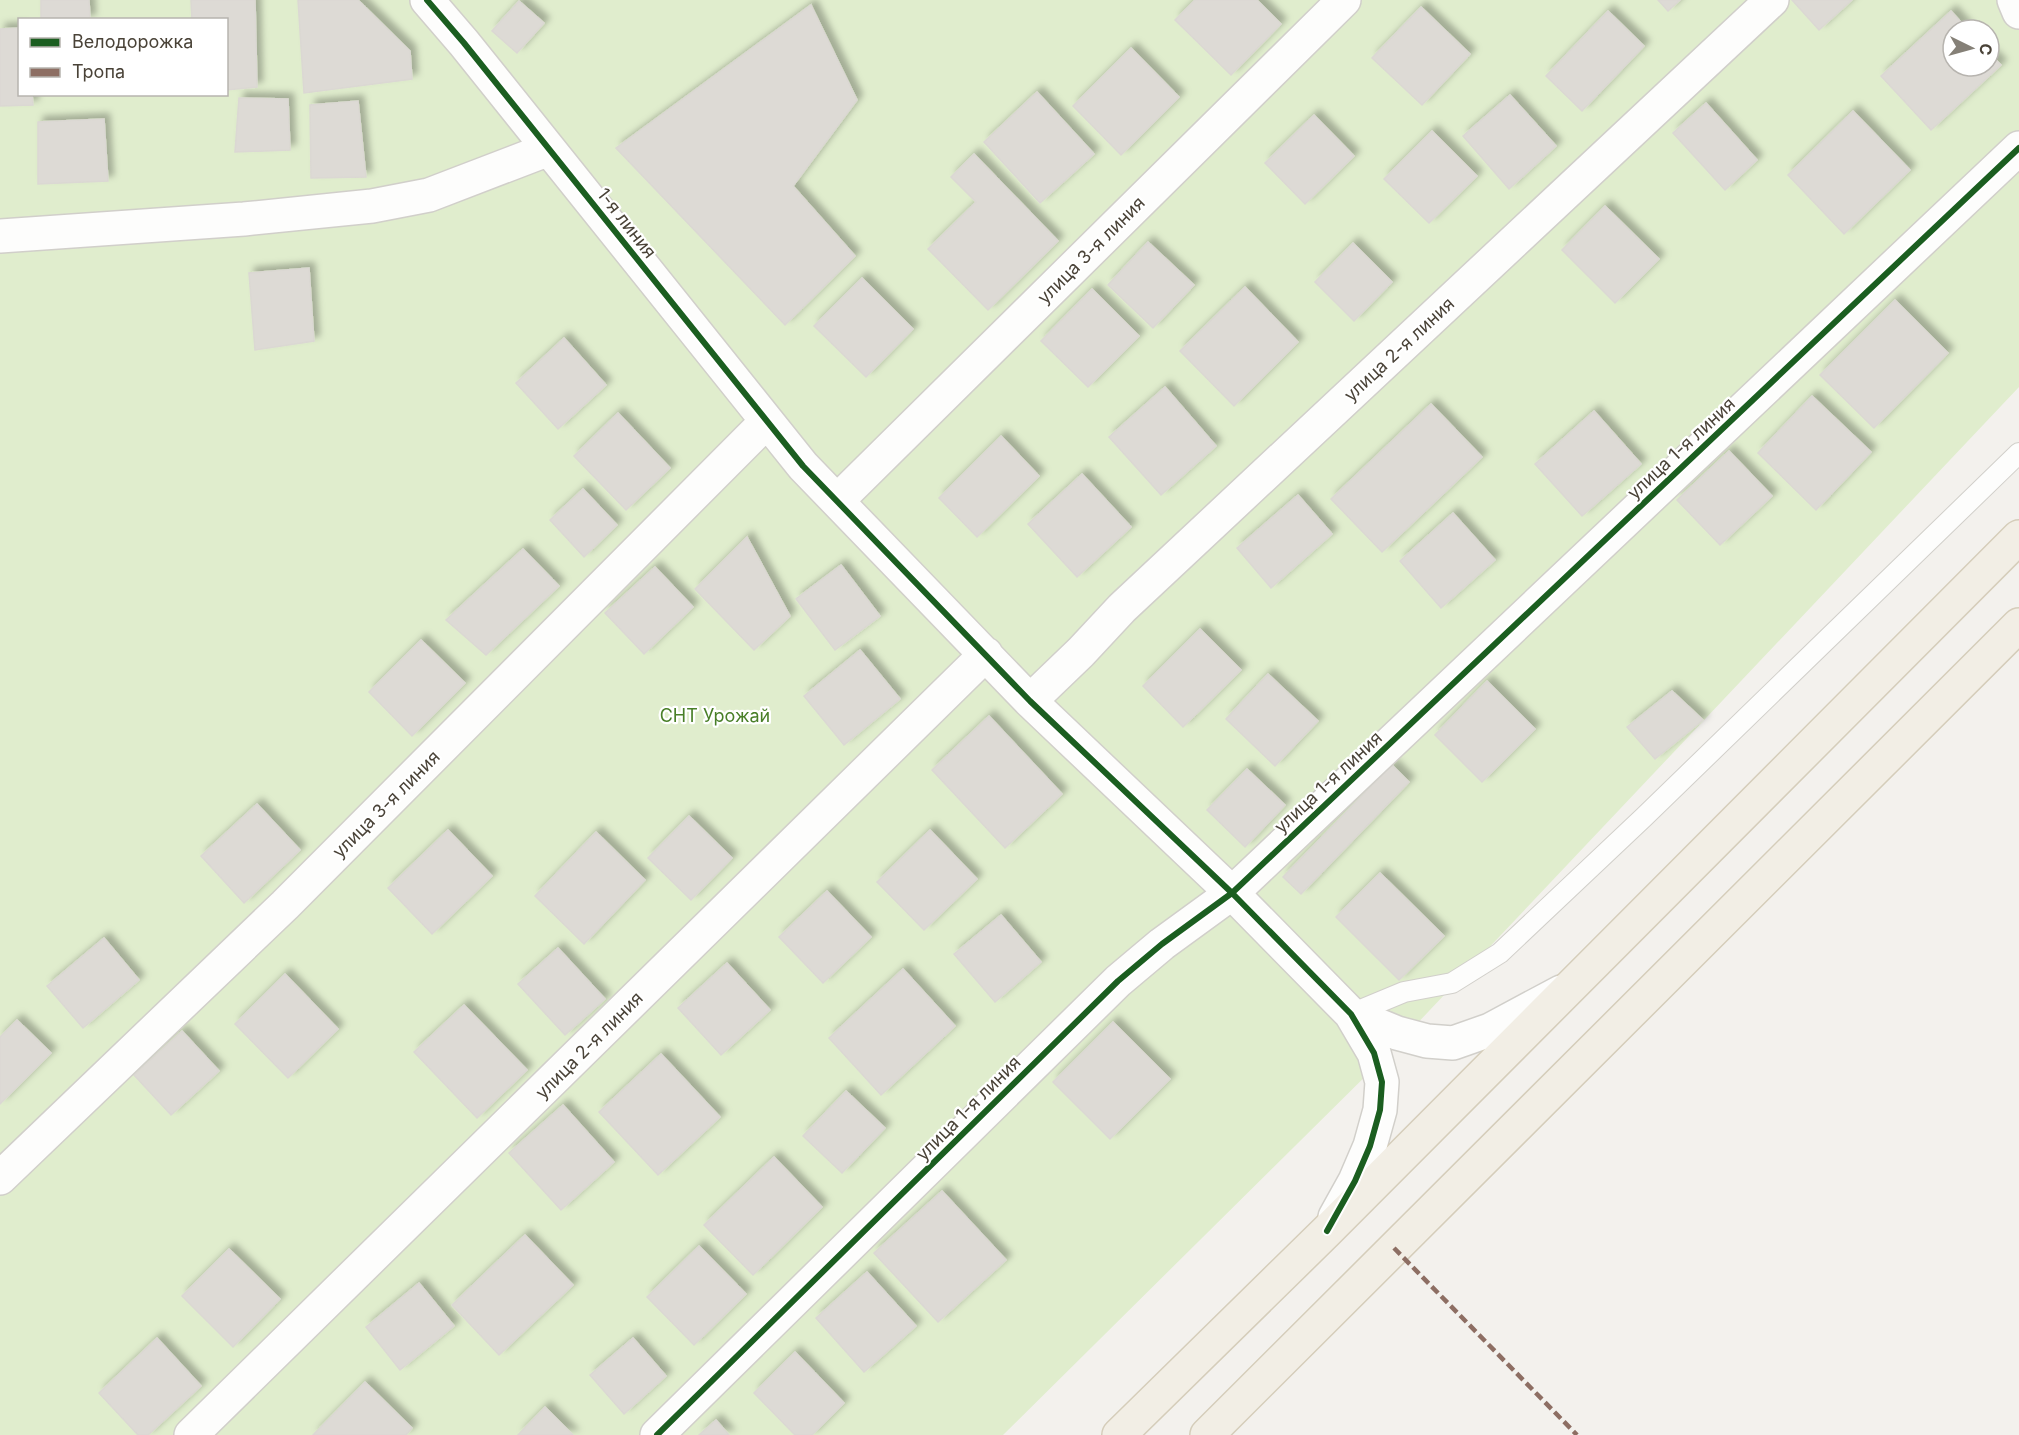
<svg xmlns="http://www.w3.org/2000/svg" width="2019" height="1435" font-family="Inter,sans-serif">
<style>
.green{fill:#e0edcd;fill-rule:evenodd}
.building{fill:#dddad5;stroke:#dbd8d3;stroke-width:1.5;filter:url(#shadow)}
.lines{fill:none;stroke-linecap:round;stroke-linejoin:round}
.service-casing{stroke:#d1cfca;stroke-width:22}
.minor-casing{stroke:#d1cfca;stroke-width:36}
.primary-casing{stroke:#d5cdba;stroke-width:36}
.service{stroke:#fdfdfc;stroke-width:20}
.minor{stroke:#fdfdfc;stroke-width:33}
.primary{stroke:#f2eee5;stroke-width:33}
.quiet{stroke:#8d6e63;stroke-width:4.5;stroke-dasharray:9 4.5;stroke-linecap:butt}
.cycleway-casing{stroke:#fff;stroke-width:10}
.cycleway{stroke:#1b5e20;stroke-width:6}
.labels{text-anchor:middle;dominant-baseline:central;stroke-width:4.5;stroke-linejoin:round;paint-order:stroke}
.street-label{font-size:18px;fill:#4a4338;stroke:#fff}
.park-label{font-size:18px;fill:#497f28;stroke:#fff}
</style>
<defs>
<filter id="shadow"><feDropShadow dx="5.5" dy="-5.5" stdDeviation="3" flood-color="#0004"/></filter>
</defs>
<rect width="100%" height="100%" fill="#f3f1ed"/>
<path class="green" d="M0 0H2019V387L1394 1048 1003 1435H0ZM20 20H226V94H20ZM1953 30H1989V66H1953Z"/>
<path class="building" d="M41 0H89L90 20H41Z
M191 0H255L257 87 226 90V20H192Z
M298 0H358L410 51 412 79 304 93Z
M1195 0H1257L1281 24 1231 75 1175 20Z
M1658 0H1680L1668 11Z
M1792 0H1852L1819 30Z
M519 1 544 23 517 53 492 31Z
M811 5 857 100 793 186 855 256 785 325 616 148Z
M1421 7 1470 54 1422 105 1372 58Z
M1608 11 1644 46 1582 111 1546 76Z
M1951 11 1968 30H1953V66H1989V53L2001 65 1931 130 1881 76Z
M20 28V94H32L33 105 0 106V29Z
M1131 48 1179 97 1121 155 1073 106Z
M1037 92 1094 154 1040 203 984 142Z
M1510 95 1556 146 1509 189 1463 136Z
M239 98 288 99 290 150 235 152Z
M358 101 366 177 311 178 310 105Z
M1706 103 1757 160 1725 190 1673 133Z
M1853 111 1910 170 1844 234 1788 175Z
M1314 115 1354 156 1305 204 1265 163Z
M104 119 108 181 38 184V122Z
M1432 131 1477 176 1429 223 1384 179Z
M974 154 1058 241 988 310 928 249 976 202 951 177Z
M1605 206 1659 259 1615 303 1562 250Z
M1148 242 1194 285 1153 328 1108 285Z
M1353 243 1392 282 1354 321 1315 282Z
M309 268 314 341 255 350 249 273Z
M862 278 913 329 866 377 814 326Z
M1245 287 1298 342 1234 406 1180 351Z
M1092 289 1139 336 1088 387 1041 341Z
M1895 300 1948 353 1874 428 1820 375Z
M564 338 606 385 558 429 516 383Z
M1165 387 1216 446 1161 495 1109 437Z
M1812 396 1871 452 1816 510 1758 453Z
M1431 404 1482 457 1382 552 1331 499Z
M1594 411 1641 464 1582 516 1535 464Z
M618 413 670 468 626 510 574 456Z
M1001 436 1039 476 977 537 939 498Z
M1729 451 1772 496 1720 545 1677 500Z
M1082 474 1131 527 1077 577 1028 524Z
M583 489 617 525 584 557 550 520Z
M1298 495 1332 534 1271 588 1237 548Z
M1453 513 1495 560 1441 608 1400 561Z
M747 537 790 616 754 650 695 589Z
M523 549 559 586 486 655 446 620Z
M841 565 880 616 835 650 796 599Z
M655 567 693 607 644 654 605 613Z
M1200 629 1241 670 1183 727 1143 686Z
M421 640 465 683 412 736 369 692Z
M860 650 900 699 844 745 804 696Z
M1268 674 1318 721 1275 766 1226 719Z
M1487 681 1535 729 1482 782 1435 735Z
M1672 691 1703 720 1655 759 1627 727Z
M989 716 1062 794 1005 848 932 770Z
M1392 765 1409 782 1301 894 1283 877Z
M1247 769 1285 805 1245 847 1207 810Z
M257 804 300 850 244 903 201 856Z
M689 816 732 858 691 900 648 858Z
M448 830 492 876 432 934 388 888Z
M930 830 977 879 924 930 877 882Z
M596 832 645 880 584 944 535 896Z
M1380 873 1444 936 1399 980 1336 917Z
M827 891 871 937 823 983 779 937Z
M1001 915 1041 962 995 1002 954 954Z
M104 938 139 980 83 1028 47 986Z
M558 948 605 999 565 1035 518 984Z
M727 963 770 1010 721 1055 678 1008Z
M903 969 955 1026 881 1095 829 1038Z
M285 974 338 1029 288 1078 235 1024Z
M464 1005 527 1070 477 1118 414 1052Z
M17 1020 51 1053 0 1104V1037Z
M1113 1022 1170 1079 1110 1139 1053 1082Z
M182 1031 219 1071 171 1115 134 1075Z
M661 1054 720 1117 658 1175 599 1112Z
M846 1091 885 1128 842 1173 803 1136Z
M563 1105 614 1162 561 1210 509 1153Z
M774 1157 822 1207 753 1275 704 1225Z
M942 1191 1006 1260 938 1322 874 1253Z
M525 1235 573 1285 499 1355 452 1305Z
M699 1246 746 1294 694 1345 647 1297Z
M229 1249 280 1299 233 1347 182 1296Z
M867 1272 916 1326 864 1372 816 1318Z
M419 1283 454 1326 400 1370 366 1327Z
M157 1338 201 1386 148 1435H138L99 1393Z
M633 1338 666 1376 624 1414 590 1375Z
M795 1352 844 1403 812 1435H795L754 1393Z
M365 1382 412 1428 406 1435H313Z
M545 1407 573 1435H518Z
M716 1420 729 1435H699Z"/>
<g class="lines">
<defs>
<path id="service" d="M1351 1014 1404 992 1452 983 1500 953 1644 817 2019 453"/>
<path id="minor" d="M427 0 464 43 803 466 1030 701 1232 893 1351 1014 1374 1053 1382 1082 1380 1110 1370 1146 1355 1181 1335 1217
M2014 0 2019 12
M0 236 244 219 372 206 429 195 549 149
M837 501 1344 0
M1030 701 1081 652 1122 608 1772 0
M1351 1014 1397 1033 1427 1041 1453 1043 1490 1030 1561 992
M0 1178 285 905 766 422
M191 1435 986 654
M657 1435 1118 981 1162 944 1232 893 2019 148"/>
<path id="primary" d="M1119 1435 1327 1231 2019 537
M1207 1435 2019 625"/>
</defs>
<use href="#service" class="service-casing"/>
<use href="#minor" class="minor-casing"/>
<use href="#primary" class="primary-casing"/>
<use href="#service" class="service"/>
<use href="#minor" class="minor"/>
<use href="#primary" class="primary"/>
<path class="quiet" d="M1394 1248 1577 1435"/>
<defs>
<path id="cycleway" d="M427 0 464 43 803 466 1030 701 1232 893 1351 1014 1374 1053 1382 1082 1380 1110 1370 1146 1355 1181 1327 1231
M657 1435 1118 981 1162 944 1232 893 2019 148"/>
</defs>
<use href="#cycleway" class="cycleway-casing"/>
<use href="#cycleway" class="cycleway"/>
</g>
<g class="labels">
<g class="street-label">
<text transform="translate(627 223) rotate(52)">1-я линия</text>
<text transform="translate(1091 250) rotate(-45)">улица 3-я линия</text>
<text transform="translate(1399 349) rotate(-43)">улица 2-я линия</text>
<text transform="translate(1681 448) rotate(-43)">улица 1-я линия</text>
<text transform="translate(1328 782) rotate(-43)">улица 1-я линия</text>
<text transform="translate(386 804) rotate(-45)">улица 3-я линия</text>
<text transform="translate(589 1045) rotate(-45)">улица 2-я линия</text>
<text transform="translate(968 1108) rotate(-45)">улица 1-я линия</text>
</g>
<g class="park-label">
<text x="715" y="715">СНТ Урожай</text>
</g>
</g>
<rect x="18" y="18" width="210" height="78" fill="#ffffff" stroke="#b7b4af" stroke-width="1.5"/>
<rect x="30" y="38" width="30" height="9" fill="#1b5e20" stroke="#b7b4af" stroke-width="1.5"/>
<text x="72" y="48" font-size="18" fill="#4a4338">Велодорожка</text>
<rect x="30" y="68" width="30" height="9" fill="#8d6e63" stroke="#b7b4af" stroke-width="1.5"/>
<text x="72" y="78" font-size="18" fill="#4a4338">Тропа</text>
<g transform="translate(1971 48) rotate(95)"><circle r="28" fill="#ffffff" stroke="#b7b4af" stroke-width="1.5"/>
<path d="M0-4.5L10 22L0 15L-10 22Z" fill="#858077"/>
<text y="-9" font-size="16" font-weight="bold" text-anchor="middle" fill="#4a4338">С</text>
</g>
</svg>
